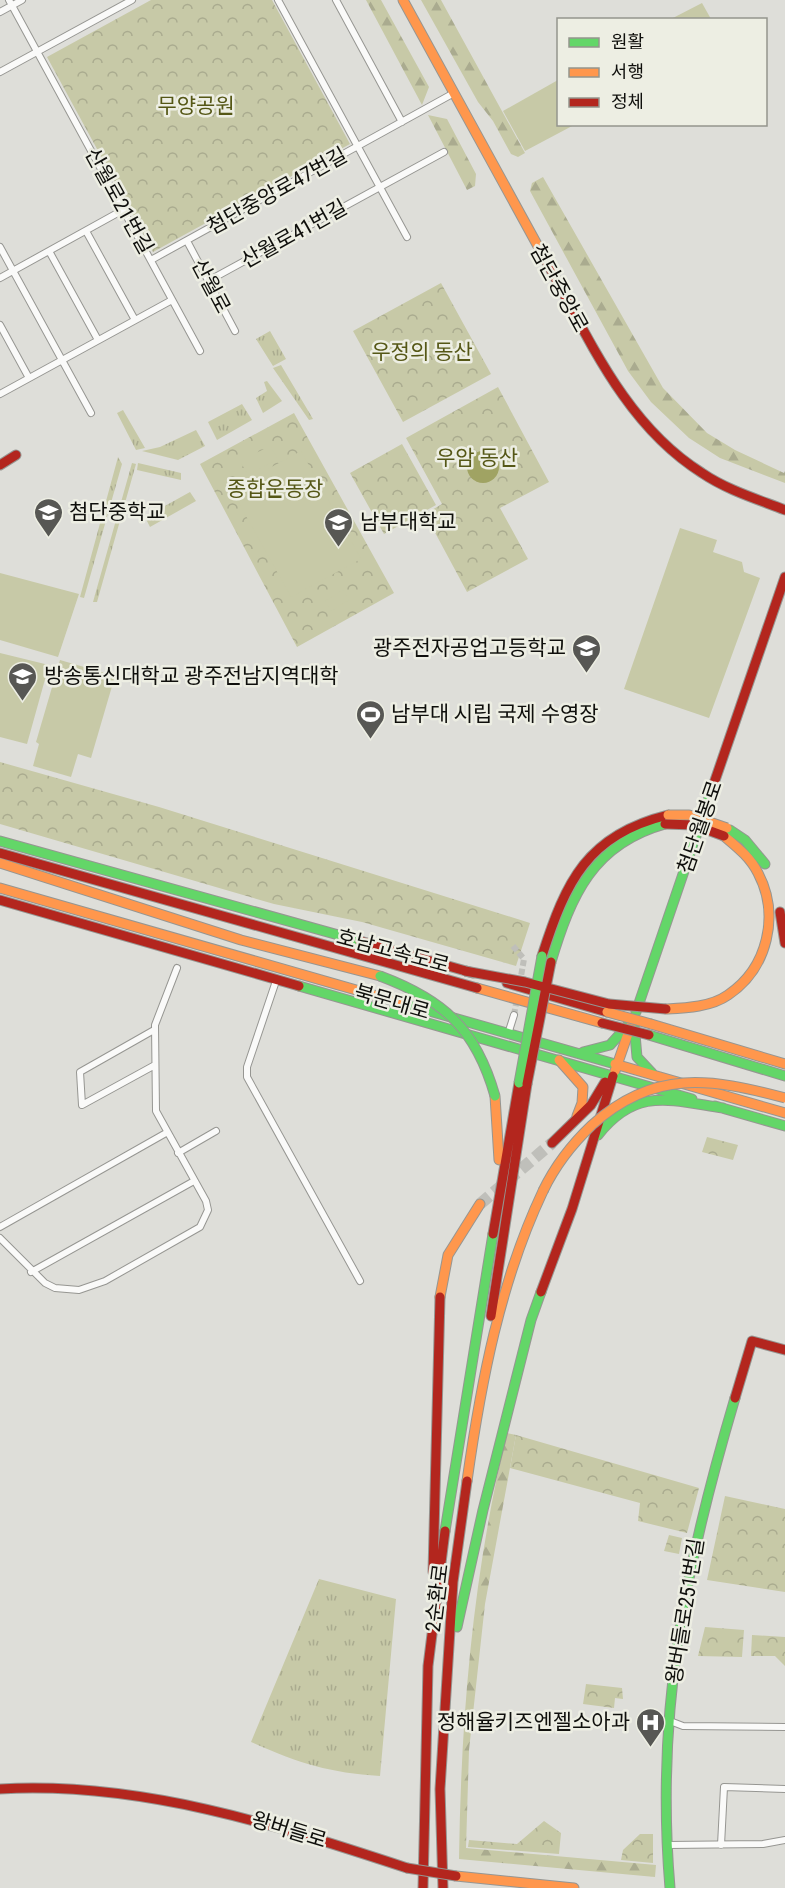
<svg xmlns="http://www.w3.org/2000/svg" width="785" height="1888" font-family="'Roboto Condensed','Noto Sans KR',sans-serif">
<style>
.grass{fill:url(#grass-tufts)}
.forest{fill:url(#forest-firs)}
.park{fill:url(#park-crowns)}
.garden{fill:#c7c9a7}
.water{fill:#a0a363}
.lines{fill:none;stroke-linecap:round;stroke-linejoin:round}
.street-tunnel{stroke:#bfbfba;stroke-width:6;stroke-dasharray:6 3;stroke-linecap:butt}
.highway-tunnel{stroke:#bfbfba;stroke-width:12;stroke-dasharray:12 6;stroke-linecap:butt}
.street-casing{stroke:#969692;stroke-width:8}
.fast-casing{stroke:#969692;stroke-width:11}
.slow-casing{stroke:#969692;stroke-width:11}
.jam-casing{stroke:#969692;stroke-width:11}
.street{stroke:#fafaf9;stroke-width:6}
.fast{stroke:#63d668;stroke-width:9}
.slow{stroke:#ff974d;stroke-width:9}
.jam{stroke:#b3261e;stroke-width:9}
.fast-bridge-casing{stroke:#969692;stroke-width:11;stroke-linecap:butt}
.slow-bridge-casing{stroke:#969692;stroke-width:11;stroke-linecap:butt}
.jam-bridge-casing{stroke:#969692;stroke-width:11;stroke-linecap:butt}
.fast-bridge{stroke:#63d668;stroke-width:9}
.slow-bridge{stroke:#ff974d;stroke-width:9}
.jam-bridge{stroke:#b3261e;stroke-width:9}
.labels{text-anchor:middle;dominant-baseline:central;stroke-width:5;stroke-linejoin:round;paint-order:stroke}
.park-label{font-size:21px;fill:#555716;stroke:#edeee3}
.street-label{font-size:21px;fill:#0f0f0c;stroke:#edeee3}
.poi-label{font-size:21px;fill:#0f0f0c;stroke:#edeee3;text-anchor:start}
</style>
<defs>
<pattern id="grass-tufts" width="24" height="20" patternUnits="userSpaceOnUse" patternTransform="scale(1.5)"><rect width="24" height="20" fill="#c7c9a7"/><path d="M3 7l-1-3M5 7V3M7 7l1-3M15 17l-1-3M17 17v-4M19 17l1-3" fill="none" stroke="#aaab8f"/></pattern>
<pattern id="forest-firs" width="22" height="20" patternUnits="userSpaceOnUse" patternTransform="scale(1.5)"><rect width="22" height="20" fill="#c7c9a7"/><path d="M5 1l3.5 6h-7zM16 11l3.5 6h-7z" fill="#aaab8f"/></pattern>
<pattern id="park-crowns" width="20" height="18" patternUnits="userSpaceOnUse" patternTransform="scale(1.5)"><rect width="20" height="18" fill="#c7c9a7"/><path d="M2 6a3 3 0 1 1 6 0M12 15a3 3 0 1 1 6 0" fill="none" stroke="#aaab8f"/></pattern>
</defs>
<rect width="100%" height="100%" fill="#deded9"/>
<path class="grass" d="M270 331 286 359 273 366 256 339Z
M281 365 313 419 309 420 273 368Z
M267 381 282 401 263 413 256 398 267 391 264 382Z
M242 404 252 420 217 440 208 422Z
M123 410 145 448 136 450 117 413Z
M196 430 205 446 178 460 142 451 160 447Z
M118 457 122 464 84 598 80 597Z
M132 463 136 464 97 602H93Z
M138 463 181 473V480L137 470Z
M190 492 196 501 150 527 145 517Z
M319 1579 396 1599 380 1776C329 1773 298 1763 251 1742Z"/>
<path class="forest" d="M366 0H381L429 87 422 105Z
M421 0H441L525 153 518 157 511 154 493 121 478 102Z
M428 115 447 119 476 174 475 186 467 190Z
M543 177 663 388 707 433 735 450 784 473 785 471V483L720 458 689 438 651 402 628 371 530 191 532 183Z
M507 1433 516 1435 485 1604 469 1750 466 1848 656 1865 655 1877 459 1859C461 1715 473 1573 507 1433Z"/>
<path class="park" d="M151 0H272L350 144 153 252 47 57Z
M441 283 491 374 403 422 353 331Z
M498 387 549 482 500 508 528 559 467 592 425 514 442 504 406 438Z
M294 413 394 593 297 647 200 464Z
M402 444 436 505 384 534 350 473Z
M0 762 159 807 530 923 516 966 362 922 274 904 0 824Z
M707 1137 738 1145 733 1160 702 1152Z
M516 1435 699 1488 687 1533 638 1521 640 1503 510 1468Z
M725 1496 785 1509V1592L707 1580Z
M669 1535 682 1538 679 1554 664 1551Z
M705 1627 744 1630 742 1657 698 1656Z
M752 1635 785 1637V1666L775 1656H751Z
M586 1684 622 1688 623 1699 615 1698 614 1708 583 1704Z
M544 1821 561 1833 559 1854 468 1847 469 1840 517 1844Z
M640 1834H653V1863L621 1860 623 1850Z"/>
<path class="garden" d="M702 3 711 19H671Z
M558 80V124L574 125 525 151 503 111Z
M270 446 278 459 248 475 240 461Z
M301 451 361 559 291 597 231 489Z
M680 528 717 540 713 552 742 562 744 572 760 578 709 718 624 689Z
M0 573 79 594 58 657 0 640Z
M343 590 349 600 331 611 325 601Z
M0 653 49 665 27 744 0 737Z
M60 660 115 676 91 758 78 754 71 777 33 766 39 744 36 742Z"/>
<path class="water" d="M467 467a16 16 0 1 1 32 0a16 16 0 1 1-32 0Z"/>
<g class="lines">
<path class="street-tunnel" d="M513 946 524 959 520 982
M514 1015 517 998"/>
<path class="highway-tunnel" d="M480 1204 552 1143"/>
<defs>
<path id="street" d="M9 0 200 351
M278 0 407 237
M336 0 402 122
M0 12 22 0
M0 72 132 0
M86 231 135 320
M187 241 235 331
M0 247 91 413
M49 251 98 340
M151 260 454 93
M0 278 123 210
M208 281 444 152
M0 325 29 378
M0 394 172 300
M276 981 247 1067V1077L360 1281
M154 1030 80 1072 82 1105 155 1065
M508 1034 514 1015
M178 1153 216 1131
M0 1227 166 1133
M0 1238 45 1283 55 1288 79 1290 105 1281 200 1227 208 1210 206 1201 156 1111 155 1025 177 968
M31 1272 194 1181
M670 1721 683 1726 785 1727
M668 1845 763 1844 785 1840
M721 1845 724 1787 785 1789"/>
<path id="fast" d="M730 830 745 840 765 864
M0 841 360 941
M551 962C571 895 593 844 665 824
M299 986 692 1099
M398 1002 615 1064
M636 1012 711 792
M634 1023 637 1057 652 1073
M649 1035 785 1076
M583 1052 610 1045 629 1024
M715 1106 785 1126
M598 1135C636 1087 669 1100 723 1108
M445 1531 493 1234
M457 1627 483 1510 531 1320 541 1292
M670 1888C655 1710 685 1567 735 1398"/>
<path id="slow" d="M403 0 545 259
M0 863 241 940 380 976
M0 888 398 1002
M477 988 602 1023
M666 1009C686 1008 711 1007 728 995 768 968 780 915 758 873 750 857 737 847 724 836
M651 1024 785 1064
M559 1060 583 1087 582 1103 577 1116
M615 1064 785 1113
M615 1071 631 1025
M495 1096 499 1160
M440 1297 448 1255 480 1204
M467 1481C481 1382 500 1282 543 1191
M456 1876 574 1888"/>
<path id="jam" d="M545 259C588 336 624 424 702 473 727 490 757 499 785 510
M0 465 16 455
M711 792 785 577
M0 853 477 988
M0 900 299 986
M780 912 785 943
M360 941 473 973
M542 956C566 881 587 835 668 815
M507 983 607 1012
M552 1143 591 1105 605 1082
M493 1234 519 1083
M541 1292 572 1209 613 1076
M491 1316 527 1084
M735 1398 752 1341 785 1350
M433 1572 440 1297
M0 1789C140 1781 276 1825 407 1868
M423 1888 428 1666 445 1531
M443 1888 440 1789 453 1582 467 1481"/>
</defs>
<use href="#street" class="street-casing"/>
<use href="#fast" class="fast-casing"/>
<use href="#slow" class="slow-casing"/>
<use href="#jam" class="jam-casing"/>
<use href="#street" class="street"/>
<use href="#fast" class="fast"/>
<use href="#slow" class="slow"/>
<use href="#jam" class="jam"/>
<defs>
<path id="fast-bridge" d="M380 976C444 1000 476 1029 495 1096
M519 1083 542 956"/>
<path id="slow-bridge" d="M668 815H689L727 828
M607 1012 651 1024
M543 1191C555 1166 572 1144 592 1125 654 1069 710 1078 785 1098"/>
<path id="jam-bridge" d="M665 824 694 825 724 836
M465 971 525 982 609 1004 666 1009
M602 1023 649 1035
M527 1084 551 962
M407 1868 456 1876"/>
</defs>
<use href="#fast-bridge" class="fast-bridge-casing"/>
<use href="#slow-bridge" class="slow-bridge-casing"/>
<use href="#jam-bridge" class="jam-bridge-casing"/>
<use href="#fast-bridge" class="fast-bridge"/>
<use href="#slow-bridge" class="slow-bridge"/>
<use href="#jam-bridge" class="jam-bridge"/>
</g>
<defs>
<symbol id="school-pin" viewBox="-11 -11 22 30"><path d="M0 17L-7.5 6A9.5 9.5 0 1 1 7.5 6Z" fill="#575754" stroke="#edeee3"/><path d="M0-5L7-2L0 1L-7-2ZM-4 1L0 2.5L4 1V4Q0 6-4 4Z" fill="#fff"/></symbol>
<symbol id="university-pin" viewBox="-11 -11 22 30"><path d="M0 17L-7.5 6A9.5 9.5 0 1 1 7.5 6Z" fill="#575754" stroke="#edeee3"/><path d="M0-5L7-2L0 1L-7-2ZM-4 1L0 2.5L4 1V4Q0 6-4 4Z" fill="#fff"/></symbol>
<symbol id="stadium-pin" viewBox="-11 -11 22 30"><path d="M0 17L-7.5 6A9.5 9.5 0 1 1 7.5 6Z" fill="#575754" stroke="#edeee3"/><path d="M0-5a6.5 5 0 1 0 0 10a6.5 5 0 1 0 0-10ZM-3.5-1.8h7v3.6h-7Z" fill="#fff"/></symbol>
<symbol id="hospital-pin" viewBox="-11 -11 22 30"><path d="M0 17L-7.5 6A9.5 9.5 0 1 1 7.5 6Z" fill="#575754" stroke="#edeee3"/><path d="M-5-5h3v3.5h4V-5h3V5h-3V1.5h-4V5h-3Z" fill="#fff"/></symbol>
</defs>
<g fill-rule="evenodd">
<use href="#school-pin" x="32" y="496" width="33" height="45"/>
<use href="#university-pin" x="322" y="506" width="33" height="45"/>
<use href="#school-pin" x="570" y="632" width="33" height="45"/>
<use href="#university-pin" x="6" y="660" width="33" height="45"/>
<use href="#stadium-pin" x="354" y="698" width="33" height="45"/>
<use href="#hospital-pin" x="634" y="1706" width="33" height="45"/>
</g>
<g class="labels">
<g class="park-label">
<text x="196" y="106">무양공원</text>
<text x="422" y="352">우정의 동산</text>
<text x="477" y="458">우암 동산</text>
<text x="275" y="489">종합운동장</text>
</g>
<g class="street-label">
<text transform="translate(277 191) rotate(-29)">첨단중앙로47번길</text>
<text transform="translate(119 201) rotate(61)">산월로21번길</text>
<text transform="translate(294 234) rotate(-29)">산월로41번길</text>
<text transform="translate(211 286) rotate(62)">산월로</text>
<text transform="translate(559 288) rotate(61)">첨단중앙로</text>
<text transform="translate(700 827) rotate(-71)">첨단월봉로</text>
<text transform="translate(393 951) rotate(15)">호남고속도로</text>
<text transform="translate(392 1002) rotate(16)">북문대로</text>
<text transform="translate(437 1598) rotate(-83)">2순환로</text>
<text transform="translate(685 1611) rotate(-81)">왕버들로251번길</text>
<text transform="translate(289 1830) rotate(17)">왕버들로</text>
</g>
<g class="poi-label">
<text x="69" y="512">첨단중학교</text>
<text x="360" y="522">남부대학교</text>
<text x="566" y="648" text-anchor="end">광주전자공업고등학교</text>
<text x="44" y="676">방송통신대학교 광주전남지역대학</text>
<text x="391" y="714">남부대 시립 국제 수영장</text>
<text x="630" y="1722" text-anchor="end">정해율키즈엔젤소아과</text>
</g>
</g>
<rect x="557" y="18" width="210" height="108" fill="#edeee3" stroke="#94958d" stroke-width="1.5"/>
<rect x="569" y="38" width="30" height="9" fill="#63d668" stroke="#94958d" stroke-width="1.5"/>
<text x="611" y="48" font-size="18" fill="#0f0f0c">원활</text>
<rect x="569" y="68" width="30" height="9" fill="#ff974d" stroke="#94958d" stroke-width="1.5"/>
<text x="611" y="78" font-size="18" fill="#0f0f0c">서행</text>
<rect x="569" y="98" width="30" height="9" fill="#b3261e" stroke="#94958d" stroke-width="1.5"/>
<text x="611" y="108" font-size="18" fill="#0f0f0c">정체</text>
</svg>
